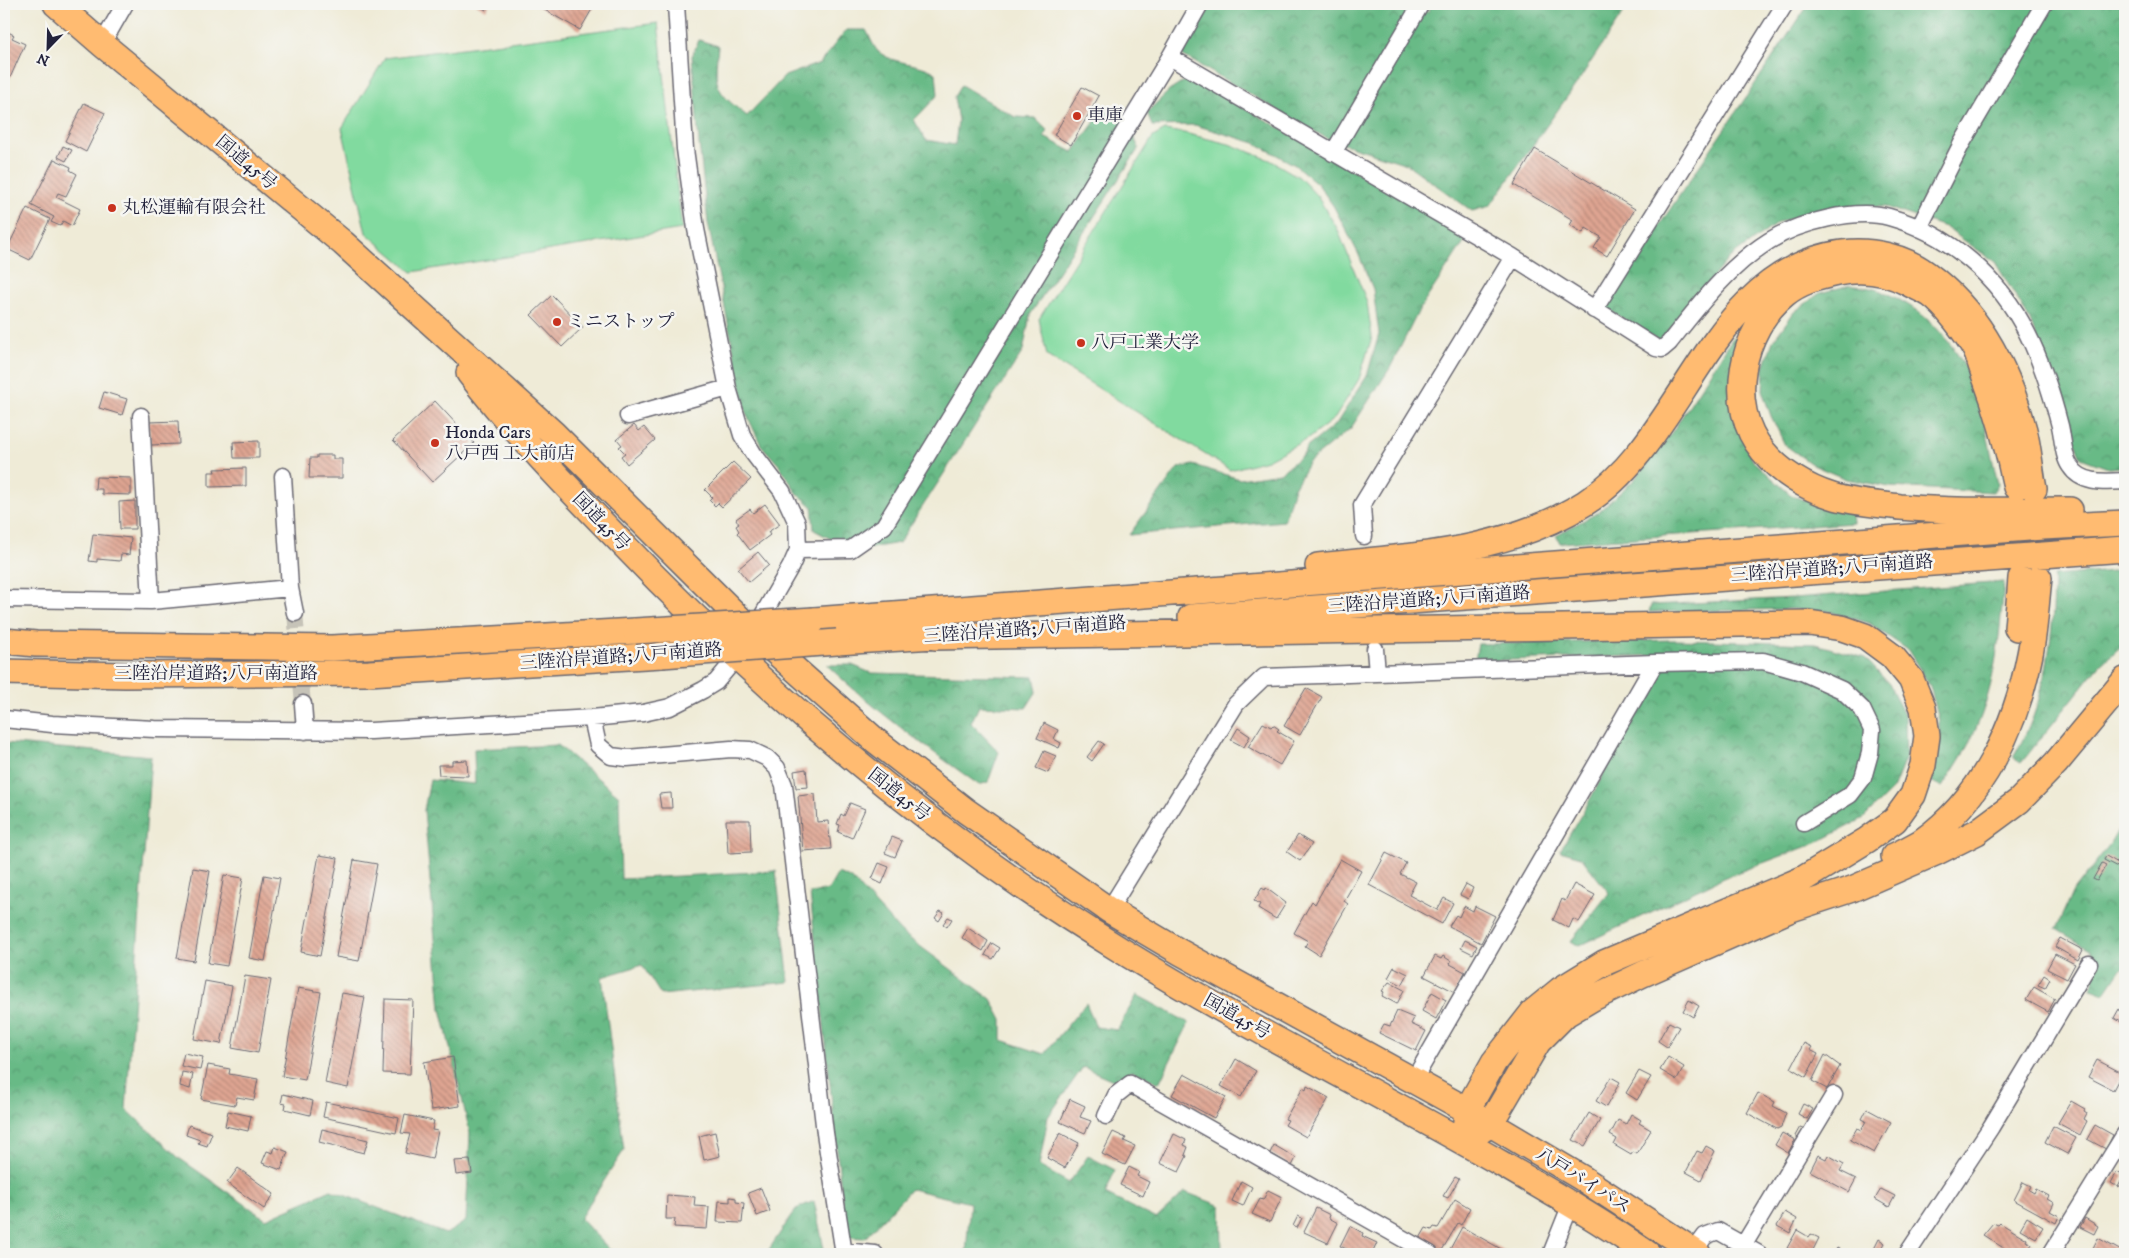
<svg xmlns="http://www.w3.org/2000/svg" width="2129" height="1258" font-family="'IM FELL DW Pica','Noto Serif JP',serif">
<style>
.grass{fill:#81da9f;stroke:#527e6d}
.forest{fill:url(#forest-crowns);stroke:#456e60}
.building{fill:url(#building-back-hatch)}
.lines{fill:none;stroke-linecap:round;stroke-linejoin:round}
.minor-tunnel{stroke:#c6c3b8;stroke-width:16;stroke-dasharray:16 8;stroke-linecap:butt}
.minor-casing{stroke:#6a6872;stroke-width:19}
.highway-casing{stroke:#6a6872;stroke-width:28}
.minor{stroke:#fff;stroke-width:16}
.highway{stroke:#ffbb71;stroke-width:25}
.highway-bridge-casing{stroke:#6a6872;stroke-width:28;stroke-linecap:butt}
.highway-bridge{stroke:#ffbb71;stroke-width:25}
.poi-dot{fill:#c8321e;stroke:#f6f6f2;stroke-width:2}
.labels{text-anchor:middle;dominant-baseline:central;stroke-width:5;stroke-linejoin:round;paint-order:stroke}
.poi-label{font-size:18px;fill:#22223b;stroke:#f6f6f2;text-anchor:start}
.street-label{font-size:18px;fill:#22223b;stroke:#f6f6f2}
</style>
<defs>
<pattern id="forest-crowns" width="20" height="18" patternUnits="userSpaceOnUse" patternTransform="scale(1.25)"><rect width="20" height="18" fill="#68ba86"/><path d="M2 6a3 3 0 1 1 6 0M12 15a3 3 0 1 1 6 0" fill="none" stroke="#55976f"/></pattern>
<pattern id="building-back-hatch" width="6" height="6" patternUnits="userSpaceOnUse" patternTransform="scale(1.25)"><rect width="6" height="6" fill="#dfa592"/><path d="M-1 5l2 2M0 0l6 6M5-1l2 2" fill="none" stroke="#b48678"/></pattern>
</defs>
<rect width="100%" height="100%" fill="#f6f6f2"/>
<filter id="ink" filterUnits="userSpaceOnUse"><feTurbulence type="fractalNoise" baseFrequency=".02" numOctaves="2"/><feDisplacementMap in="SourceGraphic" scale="10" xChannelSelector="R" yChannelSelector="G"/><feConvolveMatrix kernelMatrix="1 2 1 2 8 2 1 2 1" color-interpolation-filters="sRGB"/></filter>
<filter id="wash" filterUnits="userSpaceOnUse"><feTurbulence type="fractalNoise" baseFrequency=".0096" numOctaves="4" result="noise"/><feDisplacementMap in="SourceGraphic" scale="20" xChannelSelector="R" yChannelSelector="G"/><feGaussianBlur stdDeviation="1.12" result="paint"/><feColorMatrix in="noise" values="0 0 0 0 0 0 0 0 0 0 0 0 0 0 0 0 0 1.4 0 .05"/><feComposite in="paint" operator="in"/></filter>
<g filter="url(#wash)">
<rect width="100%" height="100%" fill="#efebd7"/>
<path class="grass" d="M658 23 682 229 412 272 366 233 342 128 385 58Z
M1165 130 1184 133 1229 144 1270 160 1299 177 1317 196 1337 228 1367 302 1372 337 1359 379 1335 418 1309 438 1267 460 1230 470 1047 356 1039 319 1153 137Z"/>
<path class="forest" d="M1212 4H1417L1428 12 1432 4H1629L1579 80 1490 206 1472 211 1407 164 1328 139 1182 55Z
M1809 4H2125V467L2108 468 2081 458 2030 320 1995 262 1945 227 1886 207 1838 206 1779 222 1729 258 1660 341 1604 307Z
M846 30H866C870 37 874 49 880 53 896 65 919 62 936 73L938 95 914 120 926 140 955 145 958 121 954 97 961 85 1015 117 1035 118 1047 130 1044 137 1073 152 1104 109 1119 107 1139 148 1030 315 1023 351 899 543 861 550 831 539 814 530 812 506 797 493 779 465 761 445 746 413 708 223 699 143 692 56 699 40 718 46C714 87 714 90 747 116L785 76 820 63Z
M1191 77 1468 236 1419 310 1390 368 1351 428 1309 462 1294 488 1284 521 1129 535 1178 468 1193 465 1240 479 1280 473 1304 454 1306 448 1336 424 1367 376 1379 334 1373 289 1358 253 1334 207 1318 184 1295 165 1255 143 1195 125 1152 126 1147 112 1169 91Z
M1850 285C1859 287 1871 287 1880 291 1928 308 1965 353 1979 401 1987 428 1991 456 1998 484L1993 492 1889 487 1846 479 1813 465 1785 445 1771 416 1763 393 1764 367 1773 341 1794 312 1820 293Z
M1734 336 1740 342 1735 419 1753 461 1791 495 1819 506 1852 514 1853 523 1560 543 1556 535 1597 513 1634 480 1672 432Z
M2125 570V643L2100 665 2021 763 2013 758C2020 745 2028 731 2033 717 2049 674 2054 622 2054 576Z
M2004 582C2000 632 1996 685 1975 731 1966 751 1954 769 1942 787L1931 781 1939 748V720L1930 686 1908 650 1869 623 1827 611 1791 609 1649 612 1651 605 1794 598Z
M1676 640 1815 644 1865 658 1889 684 1905 717 1906 757 1893 789 1864 818 1816 843 1723 878 1579 946 1571 941 1609 893 1581 857 1560 851 1588 803 1667 655 1475 661 1478 644Z
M827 665H852L871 673 1034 677 1037 691 1026 708 979 706 971 723 999 752 988 782 979 785C926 747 874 710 827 665Z
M4 743 151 756 126 1109 179 1158 266 1219 331 1190 446 1234 466 1221 470 1133 441 1009 424 810 430 780 475 784 474 749 558 745 619 796 621 879 776 871 789 982 661 995 642 965 602 977 624 1150 580 1218 610 1250 641 1254H4Z
M2125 817V966L2122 967 2104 994 2091 989 2097 968 2090 949 2056 929 2072 893 2110 844Z
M838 873 852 879 901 932 991 999 1002 1020V1040L1044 1054 1086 1003 1096 1027 1117 1030 1137 995 1189 1023 1159 1083 1132 1071 1113 1080 1083 1067 1048 1117 1039 1166 1069 1183 1088 1156 1115 1170 1105 1194 1156 1219 1185 1192 1221 1206 1222 1254H966L970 1203 911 1189 865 1238 846 1237 810 893 828 890Z
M814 1201 825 1254H766L796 1209Z"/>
<g id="blocks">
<path class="building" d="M476 4H490L486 10Z
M534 4H595L580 30Z
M4 30 14 35 12 38 25 44 10 78 4 75Z
M1082 87 1099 96 1071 145 1054 135Z
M84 103 105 113 86 152 65 141Z
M63 146 72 150 66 161 58 157Z
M1535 149 1635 209 1607 256 1594 248 1601 237 1586 228 1583 233 1570 225 1573 220 1514 185Z
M54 159 71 167 70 170 77 174 66 196 58 193 56 197 80 209 72 226 63 221 60 226 51 222 54 217 31 205Z
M27 208 50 219 30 260 7 249Z
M552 295 583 327 562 347 531 315Z
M104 392 127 399 122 415 99 408Z
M435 401 474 443 432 482 393 440Z
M178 421 179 444 150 445 149 422Z
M634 425 639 431 644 427 655 440 627 464 621 456 625 453 619 447 622 445 617 439Z
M259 441V458H234L233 442Z
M317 455H333V459H342V478H309L310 458H317Z
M733 462 751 479 722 507 718 503 715 506 709 500 712 497 705 490Z
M246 468V486L209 487V472H215L214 469Z
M96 477 131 478V495L102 494V489H95Z
M135 501V529H120L119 502Z
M765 504 780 524 768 532 770 535 750 550 737 533 739 531 736 526 739 524 736 519 750 509 753 513Z
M93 534 131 538 129 555 121 554 120 561 97 559V562L89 561Z
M758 552 769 565 749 582 738 569Z
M1306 688 1322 697 1300 735 1284 726Z
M1044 723 1058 730 1054 739 1061 743 1059 748 1037 738Z
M1263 723 1271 727 1273 725 1279 729 1277 731 1294 741 1280 765 1248 747Z
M1238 728 1250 736 1244 747 1231 740Z
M1099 741 1104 744 1092 761 1087 757Z
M1044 751 1056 756 1048 773 1036 768Z
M467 760 468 776 439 775 438 765H452V761Z
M806 769 808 787 796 788 794 771Z
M671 793 672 808H661L659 794Z
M815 794 817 822 828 821 831 849 803 851 798 796Z
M850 803 865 809 852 838 838 832 840 825 837 824 841 814 844 816Z
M726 820H750L751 852 728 853Z
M1298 835 1312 844 1300 861 1287 852Z
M892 837 902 841 895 857 885 853Z
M1386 853 1406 863 1400 874 1416 882 1409 895 1437 910 1444 898 1453 903 1442 924 1369 885Z
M319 855 338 858 320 956 301 952Z
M2106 856 2125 867V871L2104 860Z
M1340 859 1361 871 1344 901 1348 904 1319 955 1305 946 1308 941 1294 933 1312 901 1315 904Z
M354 860 377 864 359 961 336 957Z
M879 863 889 867 882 884 872 879Z
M2102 863 2106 865 2097 881 2093 879Z
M193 868 210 871 194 961 177 958Z
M224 875 243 878 227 966 208 963Z
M264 875 280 878 265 961 249 958Z
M1466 884 1473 888 1468 899 1460 895Z
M1574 884 1595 895 1579 922 1573 919 1569 928 1553 920 1562 899 1565 901Z
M1262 888 1265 890 1266 888 1286 903 1276 919 1258 908 1260 904 1254 901Z
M1464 906 1473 911 1475 906 1495 916 1481 943 1449 926 1456 915 1459 917Z
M940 911 944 913 939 921 935 918Z
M948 917 952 919 947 927 943 924Z
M968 928 988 941 983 951 962 938Z
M2060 938 2083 950 2078 960 2055 947Z
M1465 940 1477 946 1473 954 1461 948Z
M992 943 1000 948 993 959 985 955Z
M2055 954 2075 964 2067 979 2047 969Z
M1435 956 1441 959 1443 956 1451 961 1450 964 1465 972 1455 992 1424 976Z
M1394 967 1408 974 1402 985 1388 978Z
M2044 975 2050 979 2045 988 2038 985Z
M245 976 271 980 258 1053 232 1048Z
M205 981 232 986 221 1044 194 1039Z
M1389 982 1404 990 1397 1004 1382 996 1384 992 1382 991Z
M2034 987 2055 999 2048 1012 2026 1000Z
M298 988 321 992 305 1080 282 1076Z
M1432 992 1446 1000 1436 1019 1422 1011Z
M342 993 365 997 348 1088 325 1083Z
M385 999 413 1000 410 1074 383 1073Z
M1689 1000 1699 1006 1693 1017 1683 1011Z
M2119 1009 2125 1013V1024L2114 1018Z
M1397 1011 1414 1018 1411 1024 1426 1031 1416 1051 1379 1033 1384 1024 1390 1026Z
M1669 1022 1679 1027 1667 1047 1658 1041Z
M1804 1043 1812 1047 1810 1050 1818 1054 1806 1077 1791 1068Z
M184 1053 203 1057 200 1070 181 1066Z
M1825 1055 1840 1066 1827 1089 1812 1081Z
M453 1057 460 1106 431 1110 424 1062Z
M1668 1057 1684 1067 1677 1080 1660 1070Z
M1236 1059 1256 1071 1241 1097 1221 1086Z
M2097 1060 2122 1073 2113 1090 2088 1077Z
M208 1065 230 1069 229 1074 258 1079 254 1100 237 1097 235 1105 201 1099Z
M1639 1071 1651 1077 1637 1100 1626 1093Z
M182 1072 193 1074 190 1089 180 1086Z
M1184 1074 1226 1097 1214 1118 1172 1095Z
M1611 1077 1620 1082 1606 1107 1596 1101Z
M1307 1086 1329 1098 1306 1137 1285 1125 1288 1120 1285 1119 1303 1088 1306 1090Z
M1758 1093 1775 1102 1773 1106 1786 1113 1781 1127 1777 1129 1747 1113Z
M283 1094 313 1101 310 1115 285 1109 286 1104 281 1103Z
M1070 1099 1085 1106 1080 1117 1091 1121 1085 1133 1060 1122Z
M2071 1101 2085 1109 2084 1111 2087 1113 2084 1119 2087 1121 2080 1135 2058 1123Z
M326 1102 399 1118 396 1133 323 1117Z
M1803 1104 1813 1109 1807 1119 1798 1114Z
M1867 1109 1891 1122 1874 1153 1850 1140 1857 1128 1861 1130 1866 1121 1862 1119Z
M228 1111 251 1116 248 1131 225 1126Z
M1589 1113 1600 1120 1585 1146 1573 1140Z
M1631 1114 1641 1120 1639 1123 1651 1130 1637 1154 1633 1152 1631 1155 1614 1145 1617 1139 1610 1135 1618 1120 1626 1124Z
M405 1115 434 1121 432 1130 438 1131 432 1159 405 1153 410 1134 401 1133Z
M189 1125 212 1133 207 1146 198 1143 200 1140 186 1135Z
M2095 1125 2113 1135 2106 1149 2087 1139Z
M2053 1126 2076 1138 2067 1154 2045 1142Z
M1800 1127 1805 1129 1800 1139 1795 1136Z
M322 1129 368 1140 364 1153 319 1142Z
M715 1132 720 1156 704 1160 699 1136Z
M1113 1132 1126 1138 1124 1141 1135 1146 1125 1165 1102 1154Z
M1060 1133 1079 1143 1065 1168 1047 1158Z
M1782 1133 1795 1140 1788 1153 1775 1145Z
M1174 1134 1186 1140 1184 1145 1188 1147 1185 1155 1187 1156 1179 1172 1160 1163Z
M1274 1145 1296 1158 1292 1166 1270 1153Z
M1706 1146 1715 1151 1701 1180 1686 1172 1697 1151 1702 1153Z
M275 1147 288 1152 281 1170 262 1163 267 1151 273 1153Z
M1818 1155 1826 1159 1828 1155 1844 1164 1840 1171 1856 1179 1849 1192 1810 1171Z
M470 1160 472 1173 456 1175 454 1161Z
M1129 1167 1139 1172 1137 1176 1149 1182 1143 1196 1120 1185Z
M238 1168 274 1194 264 1209 227 1183Z
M2117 1172 2124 1176 2118 1187 2111 1183Z
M1455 1177 1459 1179 1448 1198 1443 1196Z
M1241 1181 1252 1187 1243 1206 1232 1201Z
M2023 1182 2031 1186 2029 1190 2034 1193 2036 1189 2049 1196 2047 1199 2054 1203 2050 1211 2059 1216 2056 1223 2014 1200Z
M761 1188 770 1211 757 1216 748 1193Z
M1881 1189 1895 1196 1889 1207 1875 1199Z
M1268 1190 1282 1197 1270 1222 1252 1214 1260 1199 1263 1200Z
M667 1195 695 1197 694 1206 709 1207 707 1229 674 1227 675 1219H666Z
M730 1197 736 1198V1202L744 1203 742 1223 717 1222 719 1201 730 1202Z
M1455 1199 1470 1208 1461 1225 1458 1223 1441 1252 1419 1240 1426 1228 1432 1230 1434 1227 1438 1228Z
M1316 1208 1330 1215 1329 1218 1338 1223 1328 1243 1304 1232Z
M1785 1212 1797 1219 1790 1233 1777 1226Z
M1298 1216 1302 1218 1297 1228 1293 1226Z
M2027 1217 2043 1227 2036 1238 2020 1229Z
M2085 1218 2098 1226 2094 1234 2080 1227Z
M1993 1223 1998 1225 2000 1223 2027 1239 2026 1241 2032 1244 2026 1254 2014 1253 2013 1254 1983 1235Z
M1350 1226 1363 1233 1362 1236 1377 1243 1372 1254H1357L1340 1246Z
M1462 1227 1510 1254H1455L1449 1251Z
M1797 1230 1809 1237 1811 1234 1819 1238 1811 1254H1799L1787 1248Z
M2098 1238 2125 1253V1254H2090Z
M1879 1239 1885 1243 1879 1254 1873 1251Z
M1837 1248 1848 1254H1833Z"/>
</g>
</g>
<g filter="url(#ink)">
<use href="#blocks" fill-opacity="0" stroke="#6a6872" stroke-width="1"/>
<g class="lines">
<path class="minor-tunnel" d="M295 613 303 704"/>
<defs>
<path id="minor" d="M102 44 125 4
M1170 57 1513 257 1656 348 1662 349 1669 343C1699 305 1728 267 1769 241 1799 222 1855 208 1889 217 1950 234 2000 278 2027 333 2042 362 2052 395 2060 426 2063 438 2063 456 2070 466 2082 485 2106 482 2125 481
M1333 153 1421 4
M1919 228 1962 143 2044 4
M1594 310 1785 4
M141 416 151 601
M628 416 728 388
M283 476 290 588 295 613
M1364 536 1362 505 1513 257
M798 550 851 549 884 526 1170 57 1200 4
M4 599 151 601 290 588
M1375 649 1377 673
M303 704 305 731
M592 718 598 745 611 756 627 758 731 749 750 750 767 758 777 768 784 785 825 1133 844 1254
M4 719 52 724 155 729 371 731 592 718 643 713 670 707 703 690 716 682 736 658 753 632 791 566 798 550 797 523 782 491 753 453 742 435 728 388 696 229 685 149 676 4
M1109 910 1236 704 1264 677 1655 663 1763 661 1802 672 1842 690 1862 709 1872 730 1870 753 1863 778 1850 795 1804 823
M1413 1081 1655 663
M1106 1116 1116 1095 1130 1084 1430 1254
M1743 1246 1834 1095
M843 1251 875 1254
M1694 1251 1705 1236 1718 1231 1759 1254
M1551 1254 1571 1204
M1907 1254 1991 1127 2089 964
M2051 1254 2125 1134"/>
<path id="highway" d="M56 4 102 44 343 243 554 434 753 632 876 741 966 811 1109 910 1180 952 1467 1110 1582 1178 1698 1254
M469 373C514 432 566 486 618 539 768 696 934 836 1119 949 1244 1026 1375 1091 1502 1164 1552 1193 1601 1221 1648 1254
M2016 487C2008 448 1998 411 1984 374 1981 366 1979 357 1975 349 1966 333 1946 306 1931 295 1924 290 1915 287 1908 283 1886 271 1862 268 1837 273 1818 277 1800 282 1785 294 1741 330 1725 406 1763 451 1780 472 1806 488 1832 496 1854 503 1877 504 1900 507 1957 512 2014 510 2070 510
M1318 566C1409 556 1506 553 1585 503 1687 438 1710 270 1843 253 1872 249 1904 257 1927 274 1979 312 2008 370 2024 430 2029 449 2030 470 2034 489
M1191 617 2125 549
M814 620 2043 527 2125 523
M2017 628 2021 578
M935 637 1809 623 1842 628 1865 636 1892 656 1911 679 1923 708 1927 736 1923 765 1913 795 1895 820 1867 840 1803 879 1604 963 1560 990 1533 1012 1494 1062 1467 1110 1464 1142
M4 641 36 644 332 648 635 631
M837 642 951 635
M4 672 125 675 369 673 662 655
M1894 856C1903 852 1912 847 1921 842 1983 798 2016 727 2030 654 2035 630 2036 603 2039 578
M1476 1134 1490 1124 1538 1042 1566 1014 1591 999 1643 974 1791 909 1852 889 1935 853 1977 832 2019 801 2056 763 2125 680"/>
</defs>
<use href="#minor" class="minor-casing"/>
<use href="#highway" class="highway-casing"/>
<use href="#minor" class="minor"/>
<use href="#highway" class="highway"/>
<defs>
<path id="highway-bridge" d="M635 631 814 620
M662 655 837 642"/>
</defs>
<use href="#highway-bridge" class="highway-bridge-casing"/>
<use href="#highway-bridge" class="highway-bridge"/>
</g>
</g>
<g class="poi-dot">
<circle cx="1077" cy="116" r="5"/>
<circle cx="112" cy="208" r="5"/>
<circle cx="557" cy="322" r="5"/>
<circle cx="1081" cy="343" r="5"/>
<circle cx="435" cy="443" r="5"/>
</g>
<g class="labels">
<g class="poi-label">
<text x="1087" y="116">車庫</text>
<text x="122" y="208">丸松運輸有限会社</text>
<text x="567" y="322">ミニストップ</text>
<text x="1091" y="343">八戸工業大学</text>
<text x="445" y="433">Honda Cars<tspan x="445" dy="21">八戸西 工大前店</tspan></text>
</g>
<g class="street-label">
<text transform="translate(246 163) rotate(40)">国道45号</text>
<text transform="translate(601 522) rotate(46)">国道45号</text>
<text transform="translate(1832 569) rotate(-4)">三陸沿岸道路;八戸南道路</text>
<text transform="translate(1429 600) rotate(-4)">三陸沿岸道路;八戸南道路</text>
<text transform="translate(1025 630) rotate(-4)">三陸沿岸道路;八戸南道路</text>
<text transform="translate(621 657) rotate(-4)">三陸沿岸道路;八戸南道路</text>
<text x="216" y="674">三陸沿岸道路;八戸南道路</text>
<text transform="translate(899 795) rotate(38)">国道45号</text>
<text transform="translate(1237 1017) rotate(29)">国道45号</text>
<text transform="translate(1583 1181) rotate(32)">八戸バイパス</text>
</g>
</g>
<rect width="2129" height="1258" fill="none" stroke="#f6f6f2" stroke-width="20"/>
<g transform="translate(48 48) rotate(203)" stroke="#f6f6f2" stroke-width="4" paint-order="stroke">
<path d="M0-4L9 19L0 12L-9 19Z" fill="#22223b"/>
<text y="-8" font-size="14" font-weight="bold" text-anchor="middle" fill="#22223b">N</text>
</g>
</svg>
